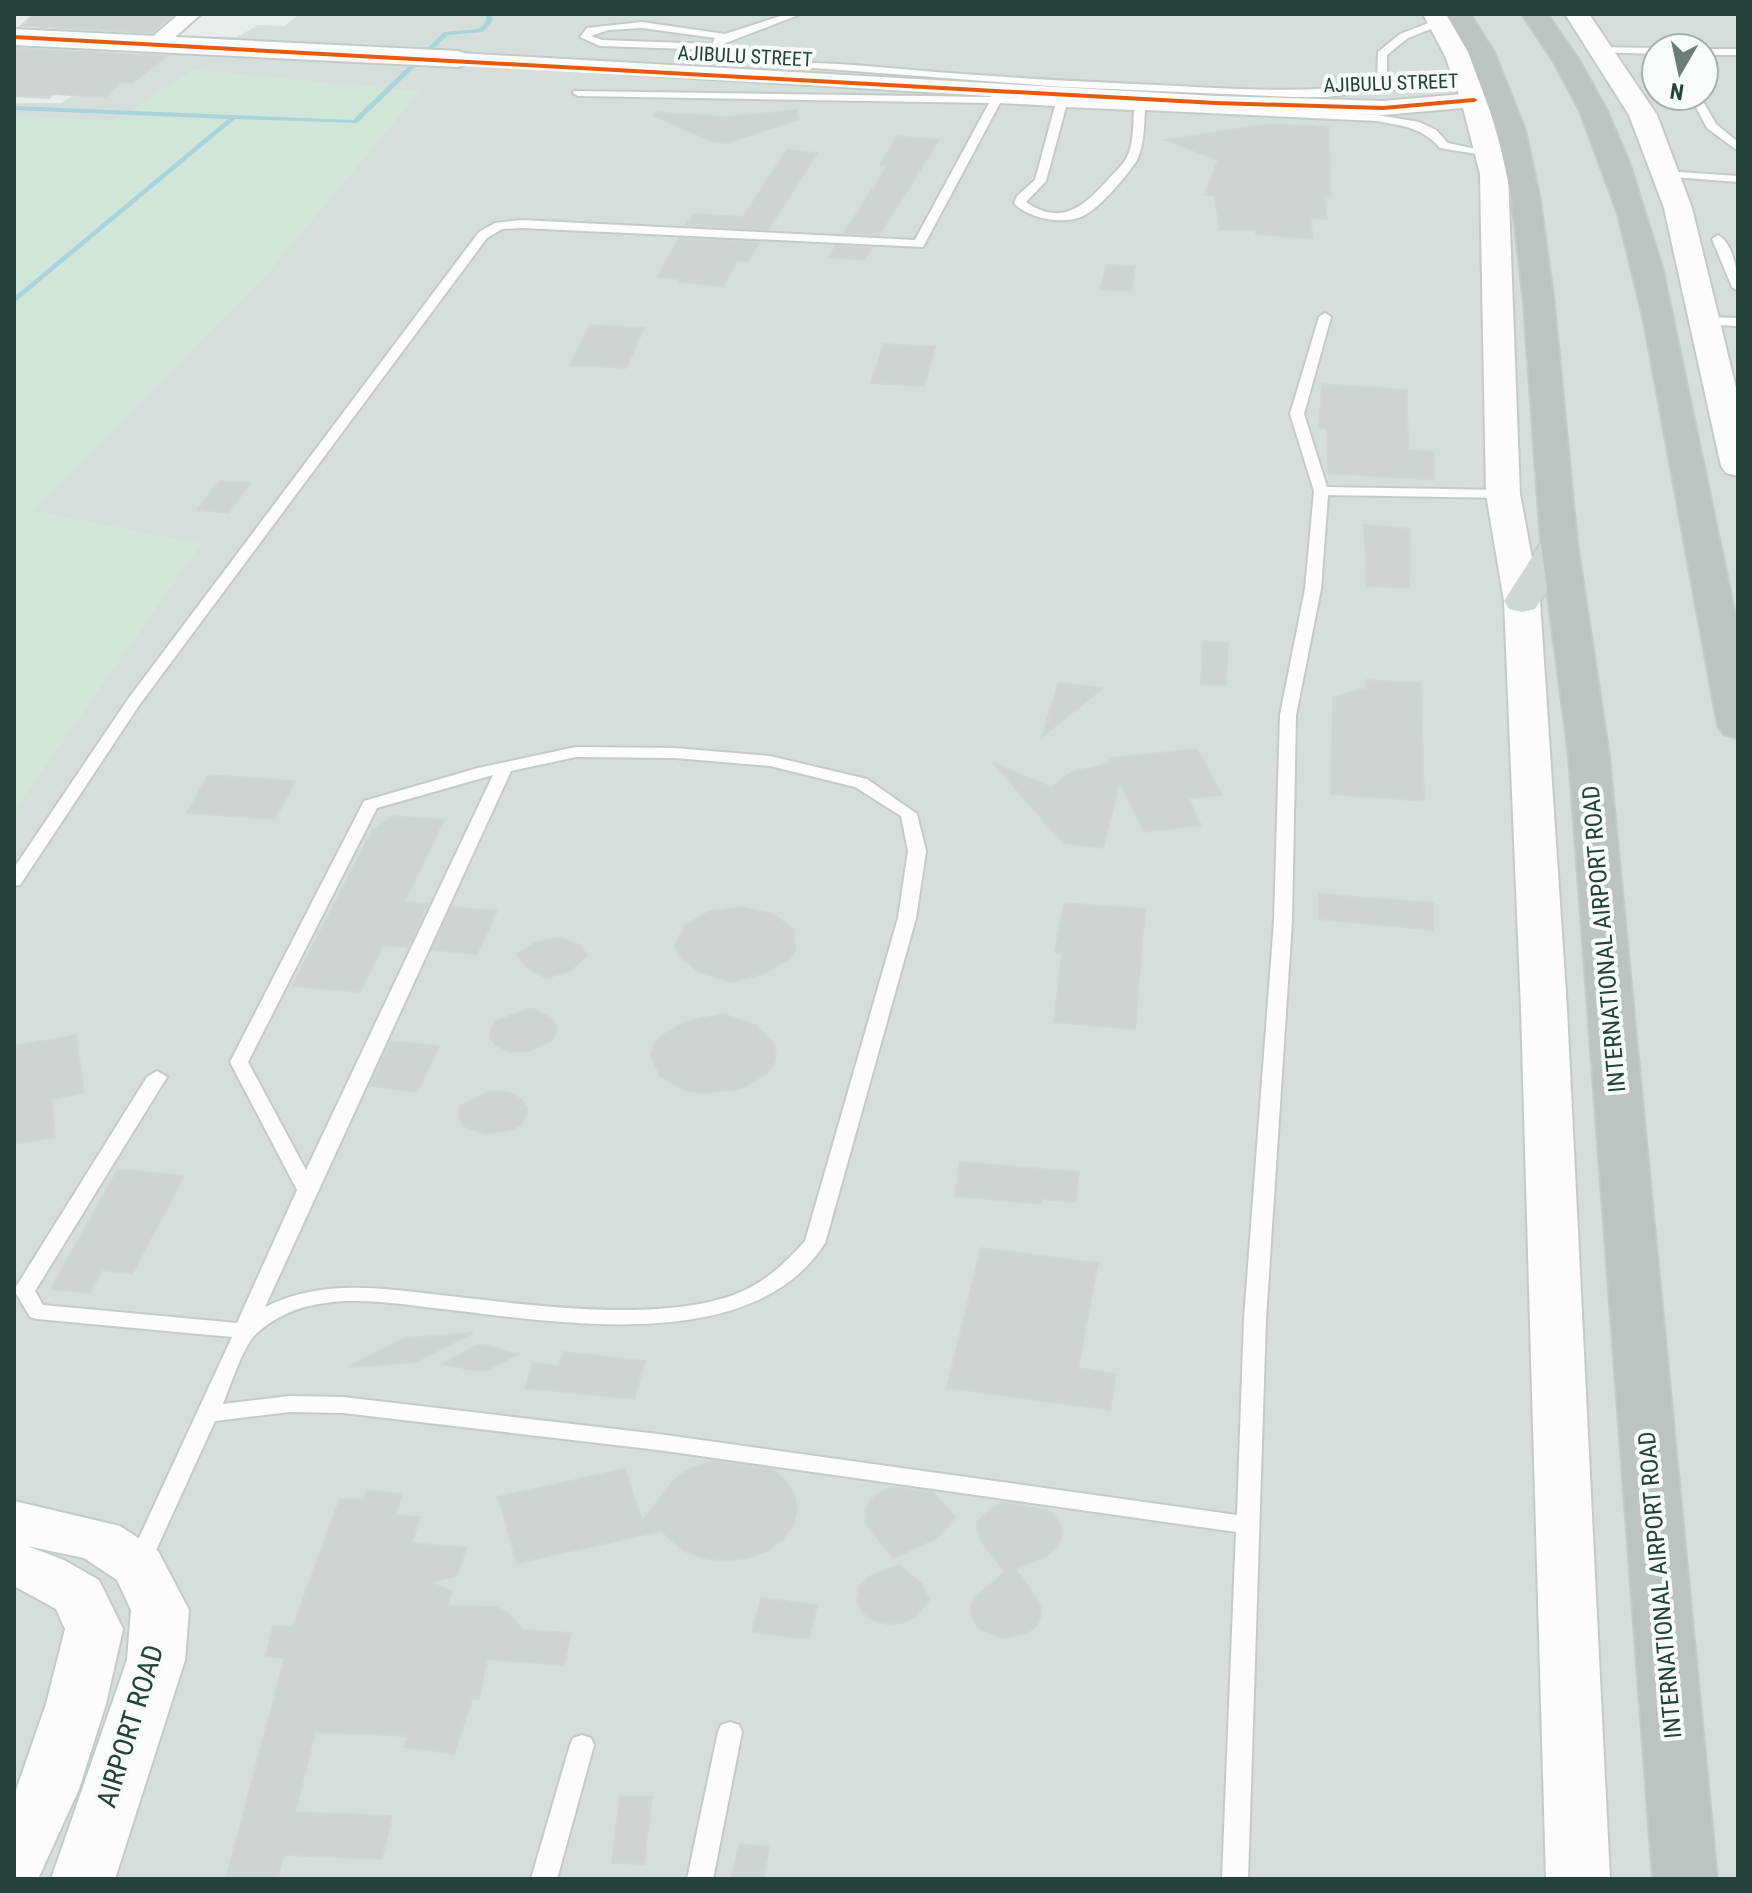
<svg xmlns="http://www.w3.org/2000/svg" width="1752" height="1893" font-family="'Roboto Condensed',sans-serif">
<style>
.built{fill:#d6dedb;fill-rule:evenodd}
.green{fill:#d1e6d8}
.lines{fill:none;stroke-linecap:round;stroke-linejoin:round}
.stream{fill:#a9d4db;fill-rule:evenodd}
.building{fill:#cfd4d2;stroke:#d1d6d4;stroke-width:2}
.lane-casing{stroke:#c5cac8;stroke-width:4}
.street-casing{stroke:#c5cac8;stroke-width:4}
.secondary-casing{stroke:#c3cbc8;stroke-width:4}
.primary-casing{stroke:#c3ccc9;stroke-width:4}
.highway-casing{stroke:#c3ccc9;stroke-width:4}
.lane{fill:#fcfcfc;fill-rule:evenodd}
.street{fill:#fcfcfc;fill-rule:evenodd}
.secondary{fill:#fcfcfc;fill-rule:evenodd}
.primary{fill:#cfd7d5;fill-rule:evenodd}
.highway{fill:#bcc4c2;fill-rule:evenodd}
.cycleway-casing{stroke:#f7fbf9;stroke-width:5}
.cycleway{fill:#e8590c;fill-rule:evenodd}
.labels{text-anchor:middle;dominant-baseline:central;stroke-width:8;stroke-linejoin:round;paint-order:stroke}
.far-street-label{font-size:20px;fill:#24423a;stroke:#f7fbf9}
.street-label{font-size:24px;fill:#24423a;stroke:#f7fbf9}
.near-street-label{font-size:28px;fill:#24423a;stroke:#f7fbf9}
</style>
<rect width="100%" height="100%" fill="#e8edeb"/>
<path class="built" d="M300 14H1738V1879H14V103H61L173 35 237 37 258 25 284 26ZM1656 48H1704V96H1656Z"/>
<path class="green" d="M193 70 420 91 267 274 34 511 201 544 14 811V116L113 121Z"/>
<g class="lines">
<path class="stream" d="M486 14H492V22L483 32 448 35 357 123 235 119 14 303V297L228 119 14 110V106L353 120 444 32 479 29 486 22Z"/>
</g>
<path class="building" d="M34 14H174L152 33 21 26Z
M14 48 167 56 132 83 120 82 105 97 53 94 49 98 14 96Z
M797 110 799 119 727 143 714 142 654 116 655 112 727 117Z
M1269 124 1328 127 1331 196H1324L1327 219 1311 218 1312 239 1256 234 1257 230H1220L1215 196 1205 195 1218 160 1166 140Z
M897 136 939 140 879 235 844 233 888 165H880Z
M787 150 817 153 768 230 686 225 693 214 743 217Z
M679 238 760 242 748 261 737 260 723 286 678 282 680 279 658 277Z
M836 246 872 248 864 260 828 257Z
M1106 265 1135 266 1131 291 1100 289Z
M590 325 644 328 626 368 570 365Z
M884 344 935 347 924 386 871 383Z
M1322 384 1407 390 1408 450 1434 452V480L1328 473 1327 428H1319Z
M220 481 250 483 229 513 197 510Z
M1364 525 1410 529 1409 588 1367 586Z
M1203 641 1228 643 1226 685 1201 684Z
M1366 680 1421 683 1424 801 1331 794 1333 697 1367 688Z
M1058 683 1103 688 1042 737Z
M1197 749 1222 795 1188 798 1201 825 1144 832 1120 781 1103 848 1063 843 993 763 1051 787 1072 772 1111 763 1109 758Z
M208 775 295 781 275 819 187 813Z
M393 816 444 820 404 902 428 904 408 947 384 945 360 992 292 986 372 831Z
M1319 894 1433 903V930L1319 919Z
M1064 903 1145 909 1135 1029 1054 1022 1062 953 1055 952Z
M452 907 497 911 477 954 432 950Z
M741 907 773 914 793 929 796 949 790 958 765 973 732 982 699 972 679 956 675 946 684 926 708 912Z
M560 938 580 945 587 955 570 971 546 978 527 968 517 954 537 942Z
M532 1008 552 1019 556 1026V1034L551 1041 529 1051 509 1052 495 1044 490 1037 491 1029 496 1021Z
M723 1014 755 1025 773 1043 776 1053 774 1064 766 1074 740 1089 704 1093 687 1091 660 1076 651 1056 654 1045 662 1035 688 1021Z
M76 1035 84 1093 51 1099 55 1137 14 1144V1046Z
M391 1041 439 1046 417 1092 370 1086Z
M488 1092H509L522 1100 527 1108 526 1116 521 1124 511 1130 485 1134 463 1126 459 1118 460 1106Z
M960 1162 1079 1172 1075 1202 1042 1199 1041 1204 955 1196Z
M118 1169 184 1176 132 1274 102 1270 90 1293 51 1289Z
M981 1248 1098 1263 1078 1368 1116 1374 1110 1410 947 1388Z
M473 1333 416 1362 348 1367 405 1338Z
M484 1345 519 1354 487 1370 478 1371 443 1364 475 1346Z
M563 1352 645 1361 634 1399 525 1388 533 1363 559 1366Z
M714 1461 772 1469 785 1480 794 1494 797 1509 793 1525 783 1539 767 1551 747 1558 725 1561 704 1558 684 1551 661 1531 517 1563 498 1497 625 1469 642 1521 675 1479 691 1468Z
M892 1487 932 1492 956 1517 935 1539 893 1558 867 1525 865 1514 869 1502 879 1493Z
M367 1491 402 1494 395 1515 420 1517 412 1543 466 1548 457 1576 430 1582 452 1591 447 1606 496 1607 507 1612 523 1630 571 1633 564 1665 487 1659 479 1699H472L454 1754 404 1747 408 1736 315 1732 295 1812 392 1816 382 1859 284 1855 278 1879H226L285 1657H266L273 1626H293L340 1499 363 1500Z
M1005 1502 1050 1511 1059 1522 1062 1534 1058 1546 1048 1555 1016 1569 1040 1604 1041 1615 1037 1625 1028 1633 1002 1638 978 1628 972 1618 971 1607 974 1598 1005 1572 981 1541 976 1523 992 1508Z
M899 1565 922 1584 929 1600 915 1617 902 1623 886 1624 871 1619 861 1610 857 1599 859 1587 868 1577Z
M761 1598 817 1605 809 1639 752 1632Z
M620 1796 652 1797 644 1864 612 1863Z
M739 1844 769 1847 763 1879H731Z"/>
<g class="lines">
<defs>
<path id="lane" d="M787 14H801L723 44C763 67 821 61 866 66 963 75 1061 81 1158 85 1231 89 1304 94 1377 84L1378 52 1400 34 1439 19 1444 22 1443 24 1408 38 1387 55V83L1468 84 1473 87 1468 90 1382 89 1327 97H1293L1064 87 774 65 738 58 718 50 600 46 580 37 587 28 642 22 725 34ZM642 28 715 38 712 44 602 40 591 36 608 30Z
M1601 47 1656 48H1657L1656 54 1597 52V48Z
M1704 49H1738V55H1704Z
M998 88 1003 91 1002 97 1377 115 1419 122 1436 130 1448 143 1494 153 1488 156 1440 148C1422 127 1403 126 1377 121L1145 110C1144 126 1144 146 1137 160 1128 175 1100 207 1085 215 1065 226 1029 219 1014 203L1017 196 1035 180 1055 106 1000 103 923 247 522 228 502 229 487 238 140 704 20 885 14 886V868L128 699 479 232 495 223 522 220 915 240 989 103 578 96 573 93 574 91 991 97 994 89ZM1066 107 1134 110C1133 125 1134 145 1126 159 1121 167 1112 175 1106 182 1082 208 1060 226 1026 202L1046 181Z
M1690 96H1700L1716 124 1738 142V151L1707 128Z
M1665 171 1738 176V182L1661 176 1659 174Z
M1718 235C1734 244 1738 274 1738 291L1732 287 1712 239Z
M1325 313 1331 317 1304 414 1327 487 1503 490 1510 494 1503 498 1328 495 1321 589 1296 715 1292 921 1266 1319 1248 1879H1222L1236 1532 658 1450 343 1413 290 1412 215 1421 146 1572 138 1575 130 1572 126 1566 232 1337 37 1319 30 1317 14 1290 147 1077 157 1071 167 1077 35 1291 43 1305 237 1323 297 1190 230 1062 362 805 364 801 478 768 576 747 675 748 770 756 867 779 917 814 926 851 916 918 825 1243C753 1357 556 1322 443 1309 381 1302 308 1287 257 1333 243 1345 230 1387 223 1404L290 1396 343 1397 658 1434 1237 1515 1244 1319 1274 921 1280 715 1305 589 1314 491 1290 414 1319 317ZM576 757 675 758 770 766 855 787 901 816 908 851 898 918 805 1241C787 1261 770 1278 745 1290 667 1327 516 1303 432 1294 374 1287 319 1280 265 1307L511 771ZM493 775 306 1170 248 1062 377 808Z
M1705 317 1738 318V326L1700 324V318Z
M730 1722 739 1725 742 1732 713 1879H687L718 1732 721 1725Z
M582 1735 591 1738 594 1745 557 1879H531L570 1745 573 1738Z"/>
<path id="street" d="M179 14H201L165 46H151L148 42 151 38Z
M458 53 1216 96 1383 101 1474 93 1485 100 1474 107 1383 115 1216 110 451 63 447 59 451 55Z"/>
<path id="secondary" d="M1423 14H1447L1471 56 1487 100 1508 174 1520 494 1540 601 1567 1009 1610 1879H1546L1521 1009 1504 601 1486 494 1480 174 1461 100 1445 56Z
M1565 14H1589L1657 115 1692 208 1738 396V476L1726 473 1721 466 1664 208 1629 115Z
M14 29 458 51 467 54 471 59 467 64 458 67 14 45Z
M14 1501 120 1526 158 1551 189 1610 185 1660 115 1879H51L127 1660 131 1610 117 1580 84 1558 27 1546 64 1560 99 1580 123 1629 106 1704 79 1789 38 1879H14V1796L46 1704 65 1629 56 1609 14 1586Z"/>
<path id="primary" d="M1559 532 1572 535 1577 543 1540 601 1535 609 1522 612 1509 609 1504 601 1541 543 1546 535Z"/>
<path id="highway" d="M1446 14H1470L1494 52 1525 130 1540 200 1554 304 1577 543 1609 756 1717 1879H1653L1569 756 1541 543 1524 304 1512 200 1497 130 1468 52Z
M1522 14H1547L1580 62 1607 111 1629 162 1662 267 1738 629V738L1724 734 1718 726 1644 321 1618 214 1580 111 1554 62Z"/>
</defs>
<use href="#lane" class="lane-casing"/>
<use href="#street" class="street-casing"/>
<use href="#secondary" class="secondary-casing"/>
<use href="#primary" class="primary-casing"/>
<use href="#highway" class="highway-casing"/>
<use href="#lane" class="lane"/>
<use href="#street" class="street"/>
<use href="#secondary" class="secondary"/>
<use href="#primary" class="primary"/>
<use href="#highway" class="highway"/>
<defs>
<path id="cycleway" d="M14 35 1216 101 1383 106 1474 98 1478 100 1474 102 1383 110 1216 105 14 39Z"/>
</defs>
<use href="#cycleway" class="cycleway-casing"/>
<use href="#cycleway" class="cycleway"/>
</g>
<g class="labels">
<g class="far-street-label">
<text transform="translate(745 56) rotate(3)">AJIBULU STREET</text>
<text transform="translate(1391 83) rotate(-2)">AJIBULU STREET</text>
</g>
<g class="street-label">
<text transform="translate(1604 939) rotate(-95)">INTERNATIONAL AIRPORT ROAD</text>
<text transform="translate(1660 1585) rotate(-95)">INTERNATIONAL AIRPORT ROAD</text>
</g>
<g class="near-street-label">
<text transform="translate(130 1726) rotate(-73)">AIRPORT ROAD</text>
</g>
</g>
<rect width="1752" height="1893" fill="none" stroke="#24423a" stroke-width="32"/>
<g transform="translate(1680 72) rotate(189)"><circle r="38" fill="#f7fbf9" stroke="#a3b1ad" stroke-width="2"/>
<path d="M0-6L14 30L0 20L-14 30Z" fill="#697e78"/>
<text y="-12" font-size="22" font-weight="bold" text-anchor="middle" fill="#24423a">N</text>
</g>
</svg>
